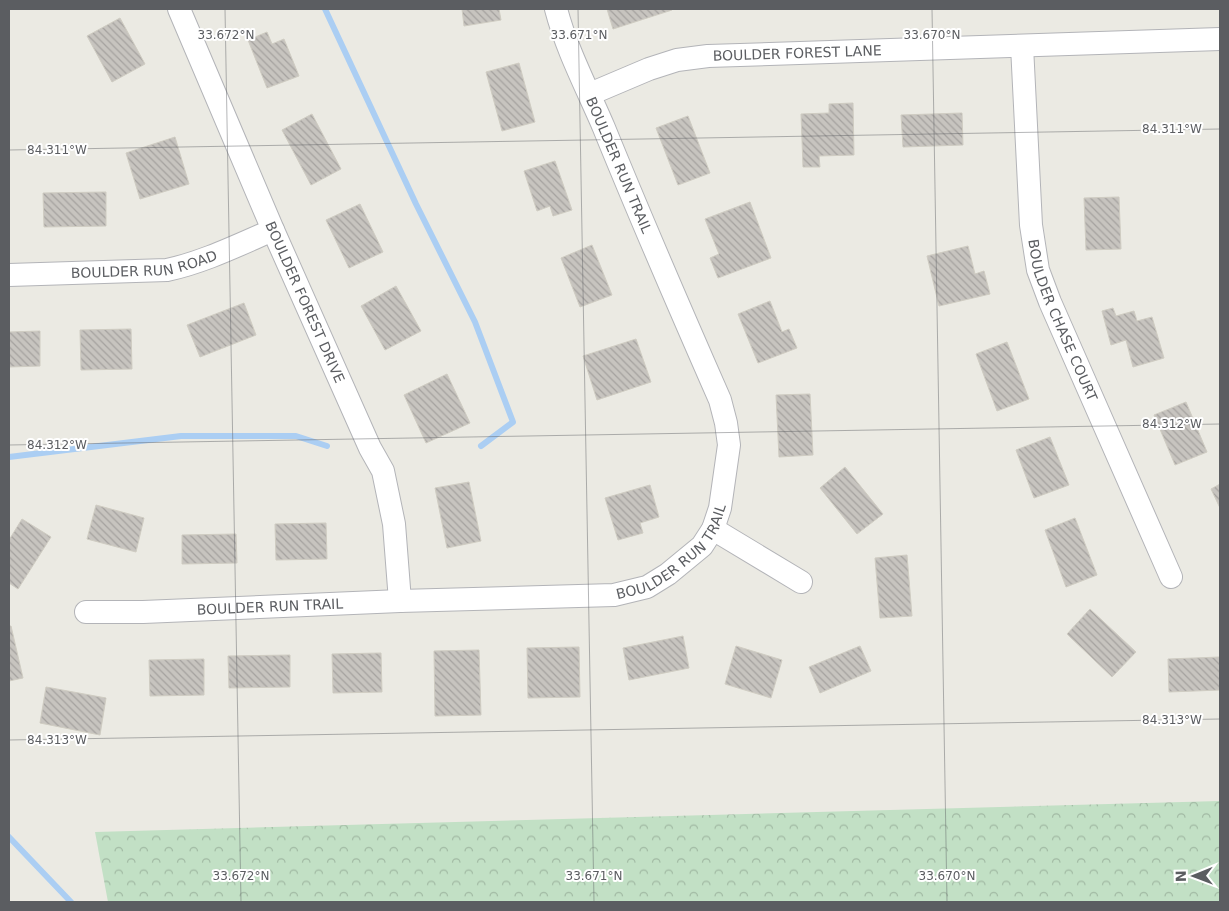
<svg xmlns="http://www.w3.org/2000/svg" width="1229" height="911" font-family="'DejaVu Sans',sans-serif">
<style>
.forest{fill:url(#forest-crowns)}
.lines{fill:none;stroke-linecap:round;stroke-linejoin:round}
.stream{stroke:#abcef3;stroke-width:6}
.building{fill:url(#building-back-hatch);stroke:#cfccc2}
.minor-casing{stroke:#b3b4b8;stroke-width:24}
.minor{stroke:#fff;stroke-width:22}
.ticks{fill:none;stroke:#5b5d61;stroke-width:1;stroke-opacity:0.45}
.labels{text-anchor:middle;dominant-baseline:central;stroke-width:4;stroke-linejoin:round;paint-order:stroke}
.street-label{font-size:14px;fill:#5b5d61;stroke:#fff}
.ticks-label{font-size:12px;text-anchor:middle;fill:#5b5d61;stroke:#fff;stroke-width:4;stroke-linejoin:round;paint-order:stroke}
</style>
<defs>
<pattern id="forest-crowns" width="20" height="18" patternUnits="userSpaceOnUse" patternTransform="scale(1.25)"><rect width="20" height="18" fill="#c2e0c5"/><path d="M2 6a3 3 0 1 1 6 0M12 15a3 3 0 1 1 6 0" fill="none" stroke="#a1b9a3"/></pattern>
<pattern id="building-back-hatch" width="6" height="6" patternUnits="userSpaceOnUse" patternTransform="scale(1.25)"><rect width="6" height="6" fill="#c7c4bf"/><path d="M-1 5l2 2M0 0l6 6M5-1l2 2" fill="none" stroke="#a5a29f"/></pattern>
</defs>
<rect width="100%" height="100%" fill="#ebeae3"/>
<path class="forest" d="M1220 801V902H108L95 832Z"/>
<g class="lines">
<path class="stream" d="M325 9 416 204 475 322 513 422 481 446
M9 457 181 436H296L327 446
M9 837 71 902"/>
</g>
<path class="building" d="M462 9H499L501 20 464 26Z
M607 9H671L672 10 613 29Z
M120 18 145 64 112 82 87 36Z
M267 32 272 44 284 39 299 76 267 88 248 40Z
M519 63 535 122 502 131 486 72Z
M853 103 854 155 819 156 820 167H803L801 114 829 113V104Z
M962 113 963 145 903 147 901 115Z
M312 114 341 169 311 185 282 130Z
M688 116 710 173 678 185 656 128Z
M175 137 189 184 140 199 126 153Z
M555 161 572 210 553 216 550 206 537 211 524 171Z
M106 192V226L44 227 43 193Z
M1119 197 1121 249 1086 250 1084 198Z
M750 202 771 258 718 278 710 258 719 254 705 219Z
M360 204 383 252 349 268 326 220Z
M592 245 612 295 580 307 561 258Z
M968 246 975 274 984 271 990 294 939 306 927 256Z
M396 286 421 331 385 350 361 306Z
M770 301 782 332 789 329 797 348 758 363 738 314Z
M244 303 256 335 200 357 187 325Z
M1113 308 1116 316 1134 311 1137 321 1152 317 1164 358 1133 367 1126 340 1111 345 1102 311Z
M131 329 132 369 81 370 80 330Z
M40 331V366L9 367V332Z
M636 339 651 382 597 400 583 356Z
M1007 342 1029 399 997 411 976 354Z
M447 374 470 423 426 443 404 395Z
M810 394 813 455 779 457 776 395Z
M1186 402 1207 452 1175 465 1154 415Z
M1050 437 1069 485 1034 498 1016 450Z
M845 467 883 514 857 534 820 488Z
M469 482 481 541 447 548 435 488Z
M1220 484V508L1211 489Z
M650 485 659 517 640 523 643 533 618 540 605 498Z
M96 505 144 518 136 552 87 539Z
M1075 518 1097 575 1066 587 1045 530Z
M22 519 51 537 18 589 9 583V540Z
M326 523 327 559 276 560 275 524Z
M236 534 237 563 182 564V535Z
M907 555 912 616 880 618 875 558Z
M1090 609 1136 652 1112 677 1067 634Z
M9 626H11L23 678 9 681Z
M683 636 689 668 629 680 623 648Z
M736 646 782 660 771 698 725 684Z
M860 646 871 671 820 693 809 667Z
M579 647 580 697 528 698 527 648Z
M479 650 481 715 435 716 434 651Z
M381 653 382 692 333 693 332 654Z
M290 655V687L229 688 228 656Z
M1220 657V690L1169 692 1168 659Z
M204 659V695L150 696 149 660Z
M46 687 106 698 100 735 40 723Z"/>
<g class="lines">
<defs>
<g id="minor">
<path id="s1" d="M179 9 273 230 370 448 383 471 394 524 400 601"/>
<path id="s2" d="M1022 46 1031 225 1038 270 1050 302 1171 577"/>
<path id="s3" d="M590 94 649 69 677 60 708 56 1220 39"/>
<path id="s4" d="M9 275 167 270C204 262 238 245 273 230"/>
<path d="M713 529 801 582"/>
<path id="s5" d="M86 612H143L400 601 614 595 647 587 668 574 702 546 713 529 720 508 729 445 726 423 720 400C680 309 641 219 604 128 587 88 567 51 556 9"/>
</g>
</defs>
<use href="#minor" class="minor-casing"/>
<use href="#minor" class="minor"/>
</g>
<path class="ticks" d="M225 9 241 902M578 9 594 902M932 9 947 902M9 150 1220 129M9 445 1220 424M9 740 1220 719"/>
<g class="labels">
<g class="street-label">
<text stroke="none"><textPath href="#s3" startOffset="214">BOULDER FOREST LANE</textPath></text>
<text transform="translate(619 165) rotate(67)">BOULDER RUN TRAIL</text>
<text stroke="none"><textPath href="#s4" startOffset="136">BOULDER RUN ROAD</textPath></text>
<text stroke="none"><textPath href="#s1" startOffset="319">BOULDER FOREST DRIVE</textPath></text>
<text stroke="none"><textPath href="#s2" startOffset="280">BOULDER CHASE COURT</textPath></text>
<text stroke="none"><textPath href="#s5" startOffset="604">BOULDER RUN TRAIL</textPath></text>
<text stroke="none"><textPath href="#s5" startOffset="184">BOULDER RUN TRAIL</textPath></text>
</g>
</g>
<g class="ticks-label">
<text x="226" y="39">33.672°N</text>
<text x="579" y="39">33.671°N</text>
<text x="932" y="39">33.670°N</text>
<text x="1172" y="133">84.311°W</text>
<text x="57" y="154">84.311°W</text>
<text x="1172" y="428">84.312°W</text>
<text x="57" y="449">84.312°W</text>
<text x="1172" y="724">84.313°W</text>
<text x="57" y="744">84.313°W</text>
<text x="241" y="880">33.672°N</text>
<text x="594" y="880">33.671°N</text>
<text x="947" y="880">33.670°N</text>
</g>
<rect width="1229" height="911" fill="none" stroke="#5b5d61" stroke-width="20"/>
<g transform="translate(1194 876) rotate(269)" stroke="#ffffff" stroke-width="4" paint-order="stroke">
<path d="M0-4L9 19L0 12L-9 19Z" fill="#5b5d61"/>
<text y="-8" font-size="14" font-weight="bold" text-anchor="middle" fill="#5b5d61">N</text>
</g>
</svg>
